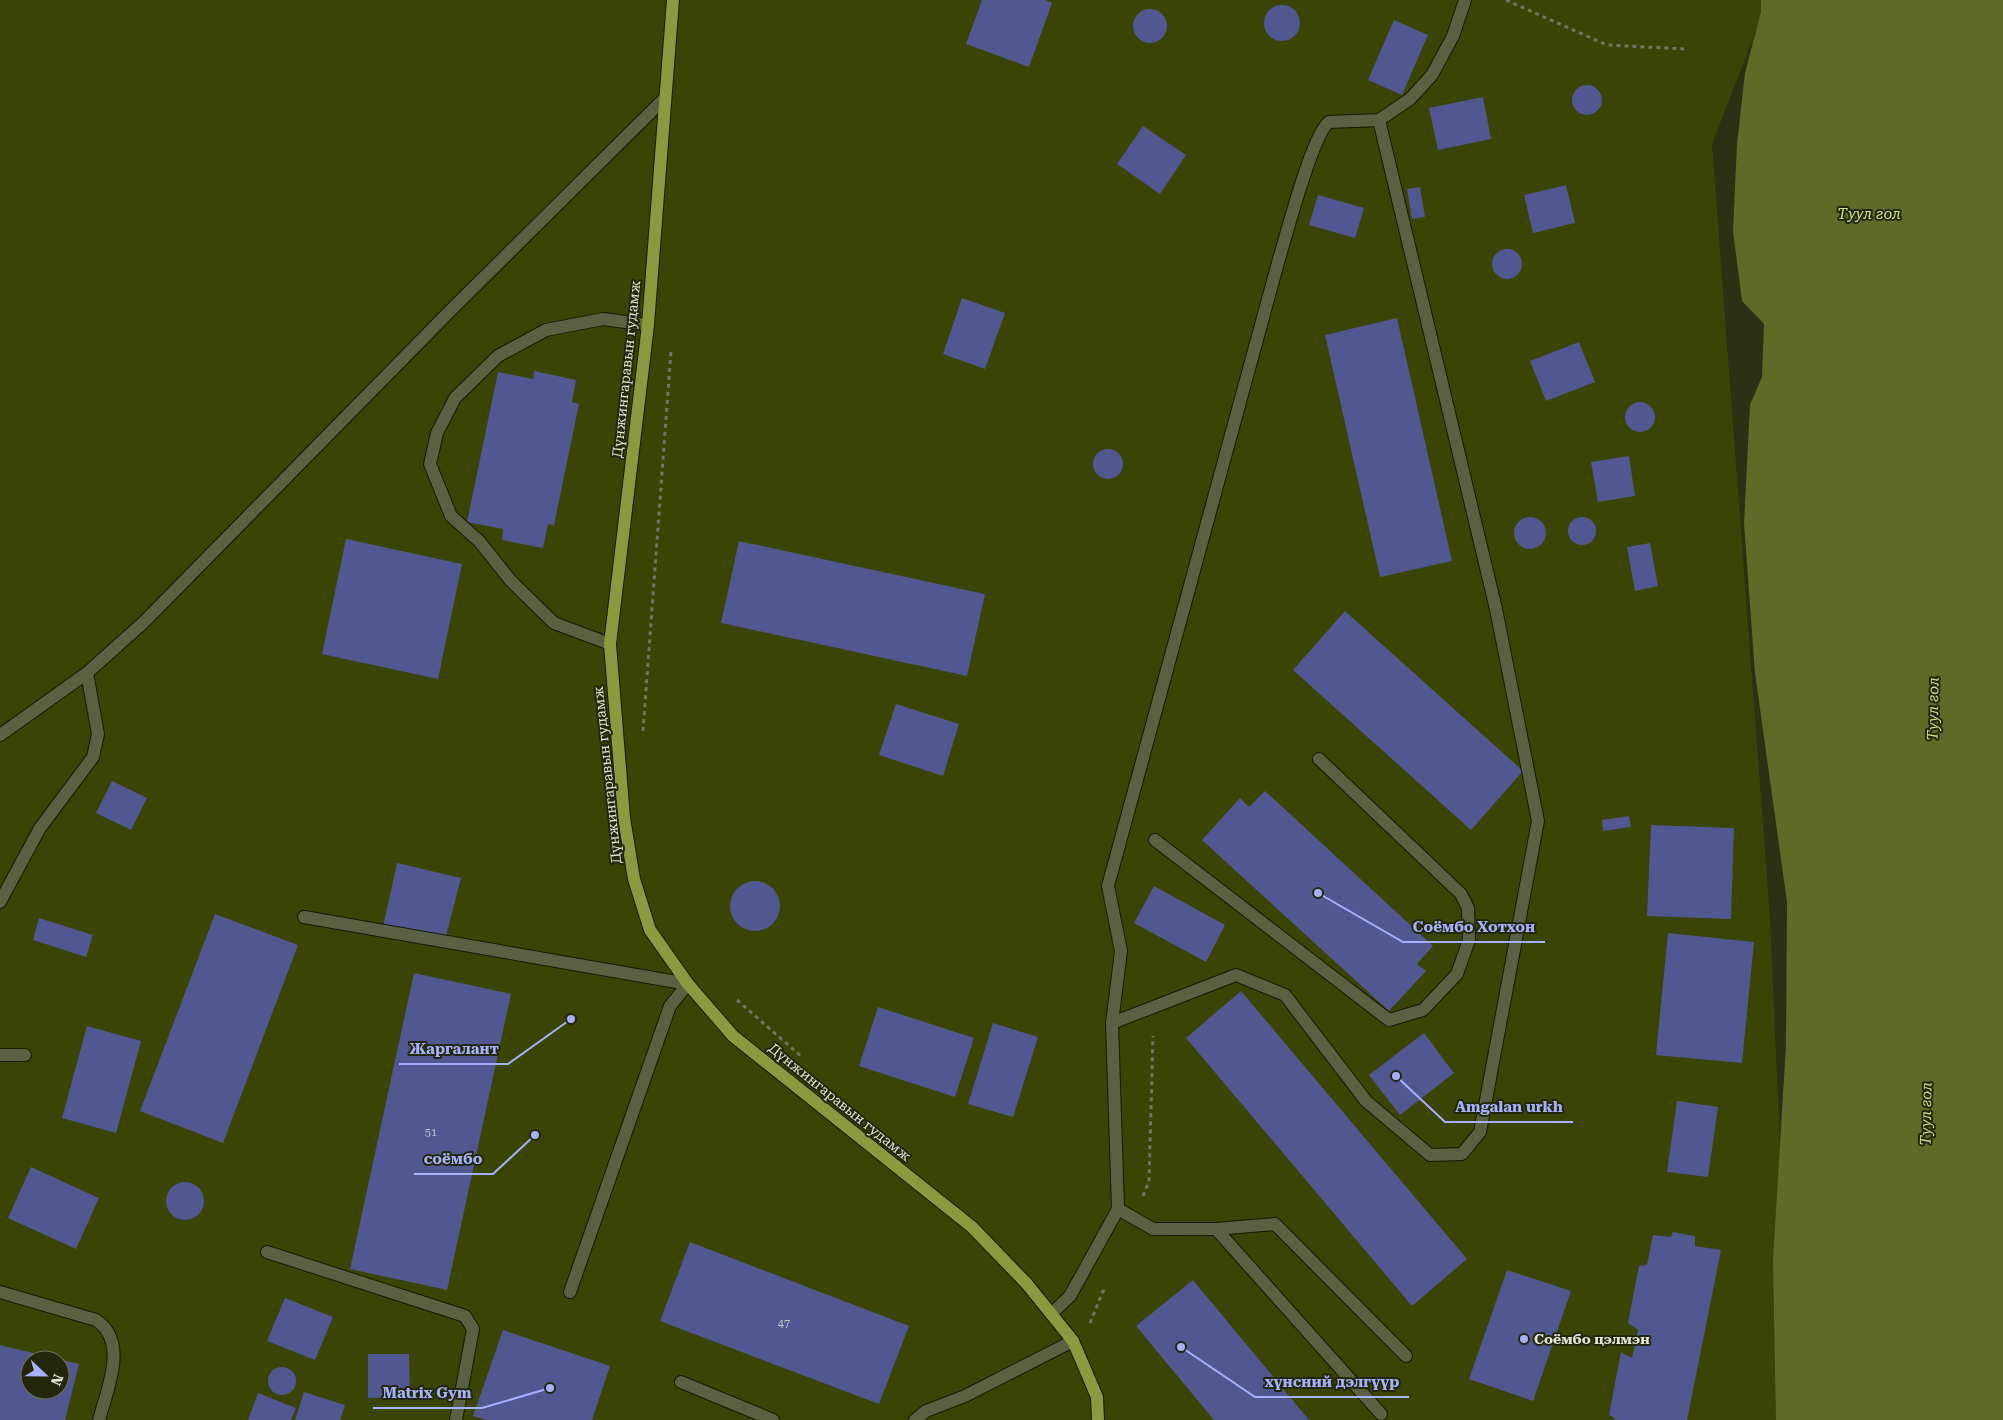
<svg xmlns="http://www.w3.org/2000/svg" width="2003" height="1420" font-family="'Roboto Serif',serif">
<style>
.green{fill:#3a4404;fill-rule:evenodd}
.water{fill:#5e6b27}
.building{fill:#515791;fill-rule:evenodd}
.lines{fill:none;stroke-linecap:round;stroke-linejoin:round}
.lane-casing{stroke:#141900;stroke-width:14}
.street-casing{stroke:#141900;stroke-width:14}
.primary-casing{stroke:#141900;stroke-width:14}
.path{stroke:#71765e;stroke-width:3;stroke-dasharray:4 4;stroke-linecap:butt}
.lane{stroke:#596142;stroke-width:12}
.street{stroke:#596142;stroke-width:12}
.primary{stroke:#899b3e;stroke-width:12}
.poi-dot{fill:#a7b0fc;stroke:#22270a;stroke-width:2}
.labels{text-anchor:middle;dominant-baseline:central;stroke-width:4;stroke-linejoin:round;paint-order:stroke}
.number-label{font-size:11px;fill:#bdc2c4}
.street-label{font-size:14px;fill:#e1e6d5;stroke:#22270a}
.poi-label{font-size:14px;font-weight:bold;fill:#e1e6d5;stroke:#22270a;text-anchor:start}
.water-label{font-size:15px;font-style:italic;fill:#d0e685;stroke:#22270a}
.leader{fill:none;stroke:#a7b0fc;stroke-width:2}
.callout-dot{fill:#a7b0fc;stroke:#22270a;stroke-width:2}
.callout-label{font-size:15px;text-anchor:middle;font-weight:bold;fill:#a7b0fc;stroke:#22270a;stroke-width:4;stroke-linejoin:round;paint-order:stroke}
</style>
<rect width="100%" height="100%" fill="#2b3114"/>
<path class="green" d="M0 0H1768L1712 144 1770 918 1792 1420H0ZM30 1360H60V1390H30Z"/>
<path class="water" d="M1761 0H2003V1420H1776L1773 1260 1786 1045 1787 902 1755 673 1744 523 1750 405 1762 377 1764 324 1742 301 1733 231 1737 144 1745 73 1761 12Z"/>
<path class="building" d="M982 0H1045L1052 3 1029 67 966 44Z
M1264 23a18 18 0 1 1 36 0a18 18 0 1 1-36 0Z
M1133 26a17 17 0 1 1 34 0a17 17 0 1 1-34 0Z
M1394 20 1428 35 1402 95 1368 80Z
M1572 100a15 15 0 1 1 30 0a15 15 0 1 1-30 0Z
M1483 97 1491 139 1438 150 1429 108Z
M1143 126 1186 155 1160 194 1117 164Z
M1566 185 1575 223 1533 233 1524 195Z
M1420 187 1425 217 1412 219 1407 189Z
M1318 195 1364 208 1355 238 1309 225Z
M1492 264a15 15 0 1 1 30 0a15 15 0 1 1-30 0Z
M962 298 1005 313 985 369 943 354Z
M1397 318 1452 561 1380 577 1325 335Z
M1579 342 1595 382 1546 401 1530 361Z
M534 371 576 380 572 402 579 404 554 525 548 524 543 548 502 540 503 529 467 522 498 372 533 379Z
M1625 417a15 15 0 1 1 30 0a15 15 0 1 1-30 0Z
M1093 464a15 15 0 1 1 30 0a15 15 0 1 1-30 0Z
M1629 456 1635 496 1598 502 1591 462Z
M1514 533a16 16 0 1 1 32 0a16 16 0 1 1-32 0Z
M1568 531a14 14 0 1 1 28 0a14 14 0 1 1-28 0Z
M346 539 462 564 438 679 322 654Z
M739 541 985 594 967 676 721 623Z
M1650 543 1658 586 1635 591 1627 547Z
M1345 611 1523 771 1471 830 1293 670Z
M896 704 959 724 943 776 879 755Z
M112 781 147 798 131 830 96 813Z
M1265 791 1433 946 1417 964 1426 971 1389 1011 1202 840 1240 798 1249 807Z
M1629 816 1631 827 1603 831 1602 820Z
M1651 825 1734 828 1731 919 1647 916Z
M397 863 461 878 445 940 383 927Z
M730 906a25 25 0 1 1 50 0a25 25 0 1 1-50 0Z
M1154 886 1225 925 1206 962 1134 923Z
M215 914 298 945 223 1143 140 1111Z
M39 918 93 935 86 957 33 940Z
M1668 933 1754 942 1742 1063 1656 1055Z
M414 973 511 994 447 1290 350 1269Z
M1241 991 1467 1259 1412 1306 1186 1038Z
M878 1007 974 1038 955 1097 859 1066Z
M993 1023 1038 1037 1013 1117 968 1104Z
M87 1026 141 1041 116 1133 62 1118Z
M1424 1033 1454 1073 1400 1115 1369 1075Z
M1677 1101 1718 1107 1708 1177 1667 1172Z
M31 1167 99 1198 76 1249 8 1218Z
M166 1201a19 19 0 1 1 38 0a19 19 0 1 1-38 0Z
M1673 1232 1695 1236V1246L1721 1250 1687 1420H1614L1615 1418 1609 1415 1621 1352 1632 1358 1638 1330 1628 1323 1639 1266 1647 1265 1653 1235 1671 1237Z
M690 1242 909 1326 879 1404 660 1321Z
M1507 1270 1571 1291 1533 1401 1469 1379Z
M1193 1280 1309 1420H1214L1136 1326Z
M285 1298 333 1317 315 1360 267 1341Z
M503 1330 610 1366 592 1420H486L473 1416Z
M0 1345 79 1364 65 1420H0ZM30 1360H60V1390H30Z
M368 1354H409L410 1397 368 1398Z
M268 1381a14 14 0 1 1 28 0a14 14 0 1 1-28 0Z
M304 1392 345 1405 340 1420H295Z
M258 1393 296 1408 291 1420H248Z"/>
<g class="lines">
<defs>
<path id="lane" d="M610 644 554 623 511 581 479 541 451 516 430 464 437 433 455 398 498 356 546 330 603 319 648 325
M304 917 688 984
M1216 1229 1381 1414
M267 1252 465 1316 473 1329 456 1420
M0 1292 96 1320C129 1342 107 1389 99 1420
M570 1292 670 1006 688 984
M681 1382 773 1420
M915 1420 926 1411 965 1396 1073 1341"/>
<path id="street" d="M0 735 87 673 144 622 450 311 664 99
M1155 840 1389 1020 1423 1010 1457 974 1469 940 1468 908 1461 894 1319 759
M0 902 40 828 93 757 98 734 87 673
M1112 1023 1236 975 1285 995 1366 1101 1430 1155 1462 1154 1480 1132 1538 821 1496 609 1379 120
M0 1055H25
M1118 1209 1153 1229H1216L1275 1224 1406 1356
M1051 1314 1070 1296 1118 1209 1112 1023 1121 951 1108 886 1279 259C1287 233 1312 135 1329 122L1379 120 1410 99 1432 75 1453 36 1465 0"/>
<path id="primary" d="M673 0 648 325 610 644 624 818 634 879 650 930 688 984 733 1036 972 1227 1027 1284 1073 1341 1097 1397 1098 1420"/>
</defs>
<use href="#lane" class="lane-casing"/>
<use href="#street" class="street-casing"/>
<use href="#primary" class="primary-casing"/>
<path class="path" d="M1506 0 1607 45 1684 49
M643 731 671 351
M737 1000 803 1058
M1143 1196 1149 1181 1153 1036
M1090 1323 1104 1289"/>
<use href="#lane" class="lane"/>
<use href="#street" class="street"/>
<use href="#primary" class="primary"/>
</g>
<circle class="poi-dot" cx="1524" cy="1339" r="5"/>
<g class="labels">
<g class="number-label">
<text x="431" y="1132">51</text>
<text x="784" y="1323">47</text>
</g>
<g class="street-label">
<text transform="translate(626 369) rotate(-84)">Дүнжингаравын гудамж</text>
<text transform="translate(607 775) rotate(-96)">Дүнжингаравын гудамж</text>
<text transform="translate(840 1102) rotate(39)">Дүнжингаравын гудамж</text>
</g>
<g class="poi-label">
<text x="1534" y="1339">Соёмбо цэлмэн</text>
</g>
<g class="water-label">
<text x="1869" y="214">Туул гол</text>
<text transform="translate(1933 709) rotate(-89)">Туул гол</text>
<text transform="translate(1926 1114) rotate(-89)">Туул гол</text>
</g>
</g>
<path class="leader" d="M1318 893L1403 942H1545M571 1019L508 1064H399M1396 1076L1445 1122H1573M535 1135L493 1174H414M1181 1347L1255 1397H1409M550 1388L482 1408H373"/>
<g class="callout-dot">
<circle cx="1318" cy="893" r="5"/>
<circle cx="571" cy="1019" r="5"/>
<circle cx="1396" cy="1076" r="5"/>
<circle cx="535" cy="1135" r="5"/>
<circle cx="1181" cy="1347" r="5"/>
<circle cx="550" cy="1388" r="5"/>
</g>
<g class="callout-label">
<text x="1474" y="932">Соёмбо Хотхон</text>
<text x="454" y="1054">Жаргалант</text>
<text x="1509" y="1112">Amgalan urkh</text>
<text x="453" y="1164">соёмбо</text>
<text x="1332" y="1387">хүнсний дэлгүүр</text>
<text x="427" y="1398">Matrix Gym</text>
</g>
<g transform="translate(45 1375) rotate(112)"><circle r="24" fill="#22270a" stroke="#6e735b"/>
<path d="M0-4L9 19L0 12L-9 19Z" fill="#a7b0fc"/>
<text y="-8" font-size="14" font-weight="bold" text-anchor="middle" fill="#e1e6d5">N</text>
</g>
</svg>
